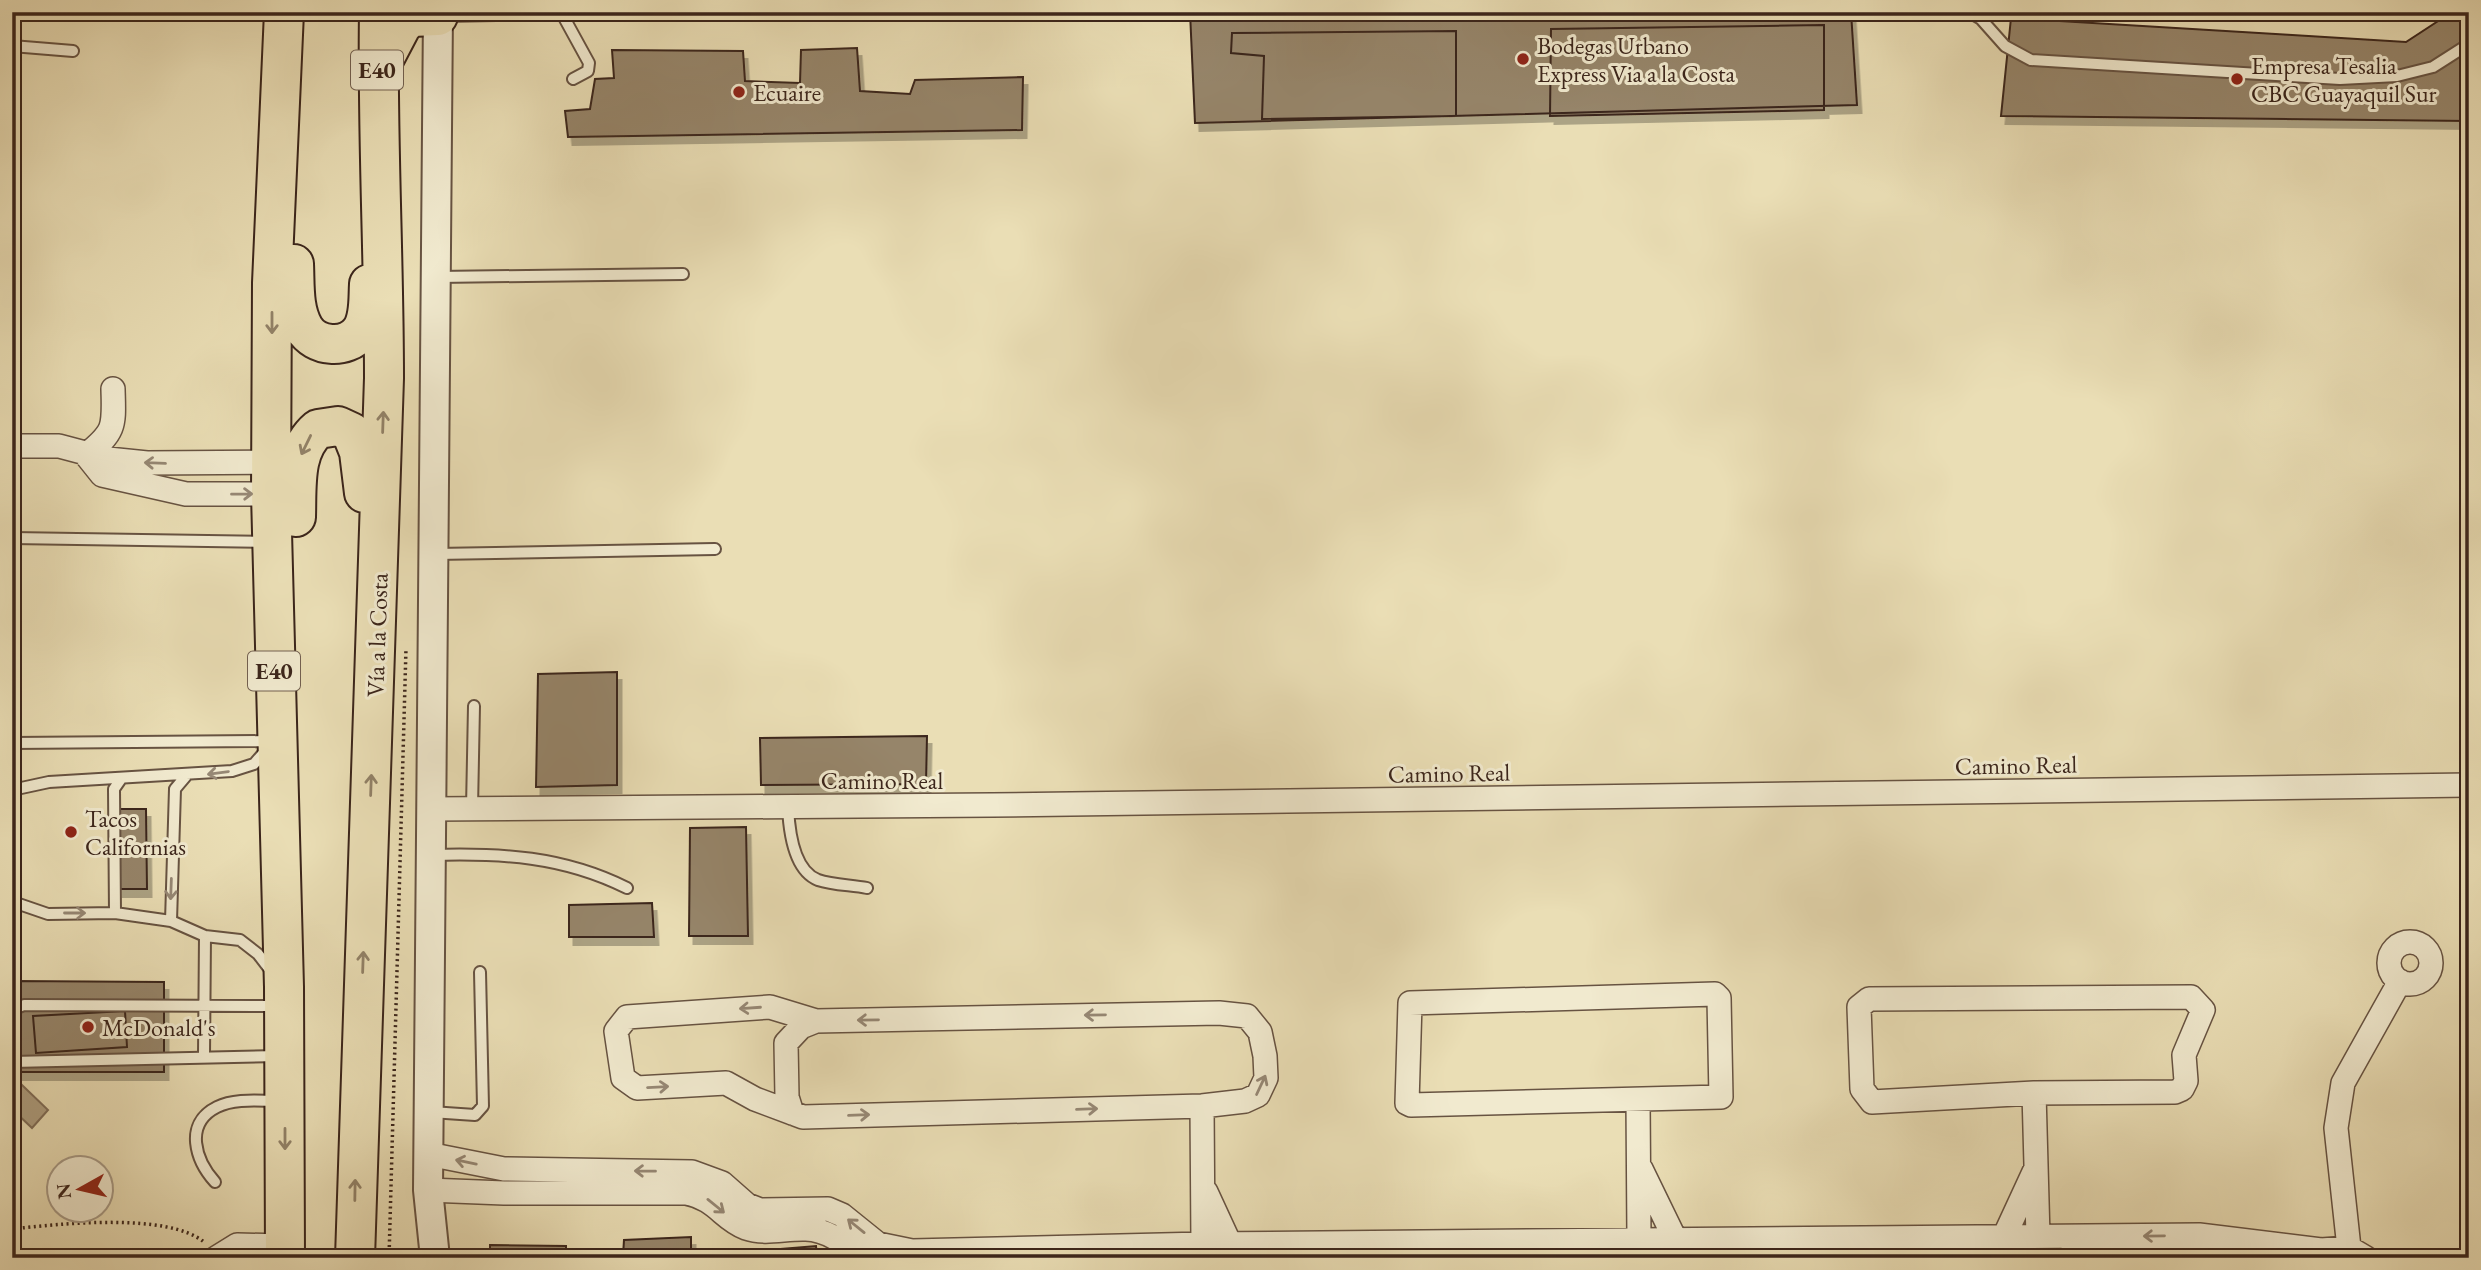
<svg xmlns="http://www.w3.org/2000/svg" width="2481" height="1270" font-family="'EB Garamond',serif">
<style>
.water{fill:#ae9f81;stroke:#806e58;stroke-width:2}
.building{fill:#96856b;stroke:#3b251b;stroke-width:2;filter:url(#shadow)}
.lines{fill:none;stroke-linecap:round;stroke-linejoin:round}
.service-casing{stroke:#675342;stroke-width:14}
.minor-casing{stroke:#675342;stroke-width:26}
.tertiary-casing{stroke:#675342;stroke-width:32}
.trunk-casing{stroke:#3b251b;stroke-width:42}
.path{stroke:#3b251b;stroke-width:3.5;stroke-dasharray:2 3.5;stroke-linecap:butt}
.service{stroke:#f1eacf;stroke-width:10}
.minor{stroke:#f1eacf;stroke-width:23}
.tertiary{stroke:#f1eacf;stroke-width:28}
.trunk{stroke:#eadeb5;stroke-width:38}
.oneway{stroke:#928268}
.oneway2{stroke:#968875}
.poi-dot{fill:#8f2418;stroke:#f1eacf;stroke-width:2.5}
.labels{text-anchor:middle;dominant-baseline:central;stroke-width:6;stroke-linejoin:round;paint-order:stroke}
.shield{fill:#f1eacf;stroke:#726051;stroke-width:2}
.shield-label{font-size:23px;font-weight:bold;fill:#3b251b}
.poi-label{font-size:24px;fill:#3b251b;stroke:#f1eacf;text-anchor:start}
.street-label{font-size:24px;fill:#3b251b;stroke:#f1eacf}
</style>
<defs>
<filter id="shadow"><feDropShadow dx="4.5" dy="8" stdDeviation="0" flood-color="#0004"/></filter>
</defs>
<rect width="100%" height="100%" fill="#eadeb5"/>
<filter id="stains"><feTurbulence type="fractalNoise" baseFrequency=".00286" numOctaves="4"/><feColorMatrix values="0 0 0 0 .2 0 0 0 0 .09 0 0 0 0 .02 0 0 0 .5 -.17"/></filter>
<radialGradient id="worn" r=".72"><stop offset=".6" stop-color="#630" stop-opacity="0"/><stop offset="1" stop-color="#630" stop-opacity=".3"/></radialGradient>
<path class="water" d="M22 1085 48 1110 32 1128 12 1109V1095Z"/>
<path class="building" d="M1190 12H1851L1857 105 1195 123Z
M2452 12H2469V121L2001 116 2011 18 2406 42Z
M1824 25V110L1550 116 1551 29Z
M1456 31V116L1262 119 1264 56 1231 53 1232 33Z
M857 48 860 91 910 94 915 80 1023 77 1022 130 568 137 565 111 590 109 595 79 614 78 612 50 743 51 745 81 800 83 801 50Z
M617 672V785L536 787 538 674Z
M927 736 926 784 761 785 760 738Z
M118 809H146L147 889H118Z
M746 827 748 936H689L690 828Z
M652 903 654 937H569V905Z
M12 981 164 982V1072H12Z
M125 1011 127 1047 36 1053 33 1016Z
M691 1237V1258H602L623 1256 624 1240Z
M490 1245 566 1246V1258H490Z
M816 1246 817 1258H719V1254Z"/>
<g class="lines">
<defs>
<path id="service" d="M561 12 589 63 588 71 573 79
M1969 12 1981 19 2005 46 2031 60 2340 79 2397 76 2433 67 2469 44
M443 16 664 12
M12 46 73 51
M438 277 683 274
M12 538 266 542
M436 554 715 549
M12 743 272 741
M12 790 49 782 232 771 254 764 268 748
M788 807C789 829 793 870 818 880 833 885 852 885 867 888
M472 808 474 706
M432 855C501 853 563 856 627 888
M12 897 16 903 48 914 115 913 171 921 205 936 240 940 258 954 271 971
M115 913 114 789 121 779
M171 921 175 789 186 776
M12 1010 24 1005 278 1006
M204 1056 205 936
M12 1062 279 1056
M431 1112 475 1115 483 1106 480 972
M215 1182C196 1161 183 1124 217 1107 235 1098 259 1101 278 1101"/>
<path id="minor" d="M12 446H59L108 459 147 463 272 462
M86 455 102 475 186 494H271
M86 455C116 431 114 426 113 389
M430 809 992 805 2469 785
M2389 963a21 21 0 1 1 42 0a21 21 0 1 1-42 0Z
M1715 994 1719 998 1721 1097 1411 1105 1407 1103 1410 1003Z
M2191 997 2203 1010 2184 1055 2186 1081 2182 1089 2175 1092 2034 1093 1872 1102 1862 1089 1859 1007 1869 999Z
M2034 1093 2038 1237
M1638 1100 1639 1239
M1202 1106 1203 1244
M792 1113 787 1097 786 1043 801 1027 816 1021 1219 1013 1247 1016 1260 1032 1265 1056 1266 1078 1258 1095 1245 1101 1202 1106 803 1117 755 1099 726 1083 637 1088 623 1078 616 1031 627 1017 770 1007 816 1021
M428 1154 504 1169 692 1172 722 1183 747 1205 760 1210 828 1209 842 1215 878 1244 912 1251 1203 1244 2199 1235 2321 1250 2349 1248 2366 1258
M1641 1169 1675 1239
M428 1190 504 1193H686C717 1199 722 1219 746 1228 766 1235 785 1228 806 1229 829 1230 845 1244 863 1258
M1206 1192 1230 1244
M2004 1237 2034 1172
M2349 1248 2336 1128 2343 1083 2400 981
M216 1258 237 1245 285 1246
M2067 1258H2208"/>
<path id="tertiary" d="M435 1258 428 1190 438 12"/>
<path id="trunk" d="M284 12 272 283 271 494 284 987 285 1258
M381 65 402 25 411 17 438 16
M294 264C295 285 293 309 304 328 315 347 346 350 360 332 370 319 368 300 369 284
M296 517C297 486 293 450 318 429L338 426 351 432 359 452 364 493
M355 1258 384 378C384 256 377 134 379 12"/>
</defs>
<use href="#service" class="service-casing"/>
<use href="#minor" class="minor-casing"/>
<use href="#tertiary" class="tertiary-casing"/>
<use href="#trunk" class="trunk-casing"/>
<path class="path" d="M12 1229C59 1224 167 1212 204 1242
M389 1258 406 648"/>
<use href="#service" class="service"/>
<use href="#minor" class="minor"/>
<use href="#tertiary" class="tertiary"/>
<use href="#trunk" class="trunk"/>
</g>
<defs><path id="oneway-shaft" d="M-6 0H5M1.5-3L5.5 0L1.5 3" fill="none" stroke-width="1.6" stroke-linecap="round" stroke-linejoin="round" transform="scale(1.75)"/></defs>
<g class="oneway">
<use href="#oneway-shaft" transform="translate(272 323) rotate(90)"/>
<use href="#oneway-shaft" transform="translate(383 422) rotate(-88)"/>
<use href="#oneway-shaft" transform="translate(306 445) rotate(116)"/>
<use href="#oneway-shaft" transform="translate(371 785) rotate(-88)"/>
<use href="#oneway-shaft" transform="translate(363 962) rotate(-88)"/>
<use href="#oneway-shaft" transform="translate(285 1139) rotate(90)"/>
<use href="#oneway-shaft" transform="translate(355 1190) rotate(-89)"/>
</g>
<g class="oneway2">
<use href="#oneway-shaft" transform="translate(155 463) rotate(-178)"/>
<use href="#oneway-shaft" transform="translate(242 494) rotate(-1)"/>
<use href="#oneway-shaft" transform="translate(218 773) rotate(172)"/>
<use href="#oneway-shaft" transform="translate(171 889) rotate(92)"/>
<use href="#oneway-shaft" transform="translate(75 913)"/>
<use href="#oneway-shaft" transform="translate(750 1008) rotate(176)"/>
<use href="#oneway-shaft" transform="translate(1095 1015) rotate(179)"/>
<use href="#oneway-shaft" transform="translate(868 1020) rotate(179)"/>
<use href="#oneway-shaft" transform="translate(1261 1085) rotate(-65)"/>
<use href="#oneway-shaft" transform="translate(658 1087) rotate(-3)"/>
<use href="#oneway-shaft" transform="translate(1087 1109) rotate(-2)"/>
<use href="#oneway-shaft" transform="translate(859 1115) rotate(-2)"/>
<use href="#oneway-shaft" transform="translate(466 1162) rotate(-168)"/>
<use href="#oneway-shaft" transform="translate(645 1171) rotate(-179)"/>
<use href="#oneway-shaft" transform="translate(716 1206) rotate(39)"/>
<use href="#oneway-shaft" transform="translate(856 1226) rotate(-141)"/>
<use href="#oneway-shaft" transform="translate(2154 1236) rotate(179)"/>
</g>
<g class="poi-dot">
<circle cx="1523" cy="59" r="7"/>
<circle cx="2237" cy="79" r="7"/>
<circle cx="739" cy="92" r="7"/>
<circle cx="71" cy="832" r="7"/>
<circle cx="88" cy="1027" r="7"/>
</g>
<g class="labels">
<g class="shield">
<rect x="351" y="50.5" width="52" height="39" rx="5"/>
<rect x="248" y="651.5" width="52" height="39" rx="5"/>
</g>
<g class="shield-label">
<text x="377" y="70">E40</text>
<text x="274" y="671">E40</text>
</g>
<g class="poi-label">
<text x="1537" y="45">Bodegas Urbano<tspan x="1537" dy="28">Express Via a la Costa</tspan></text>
<text x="2251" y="65">Empresa Tesalia<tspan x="2251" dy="28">CBC Guayaquil Sur</tspan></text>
<text x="753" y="92">Ecuaire</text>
<text x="85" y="818">Tacos<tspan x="85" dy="28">Californias</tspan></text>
<text x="102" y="1027">McDonald's</text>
</g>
<g class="street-label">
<text transform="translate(377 635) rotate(-88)">Vía a la Costa</text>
<text transform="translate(2016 765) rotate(-1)">Camino Real</text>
<text transform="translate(1449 773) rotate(-1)">Camino Real</text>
<text x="882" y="780">Camino Real</text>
</g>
</g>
<rect width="2481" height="1270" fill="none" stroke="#eadeb5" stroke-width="42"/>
<rect x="14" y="14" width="2453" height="1242" fill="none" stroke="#3b251b" stroke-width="3.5"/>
<rect x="21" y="21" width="2439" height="1228" fill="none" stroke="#3b251b" stroke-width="2"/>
<g transform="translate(80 1189) rotate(262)"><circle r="33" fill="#f1eacf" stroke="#a89b87" stroke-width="2"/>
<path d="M0-5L12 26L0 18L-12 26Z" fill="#8f2418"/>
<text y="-10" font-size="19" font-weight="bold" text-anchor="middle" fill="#3b251b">N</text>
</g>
<rect width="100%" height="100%" filter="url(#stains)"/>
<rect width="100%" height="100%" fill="url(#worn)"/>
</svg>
